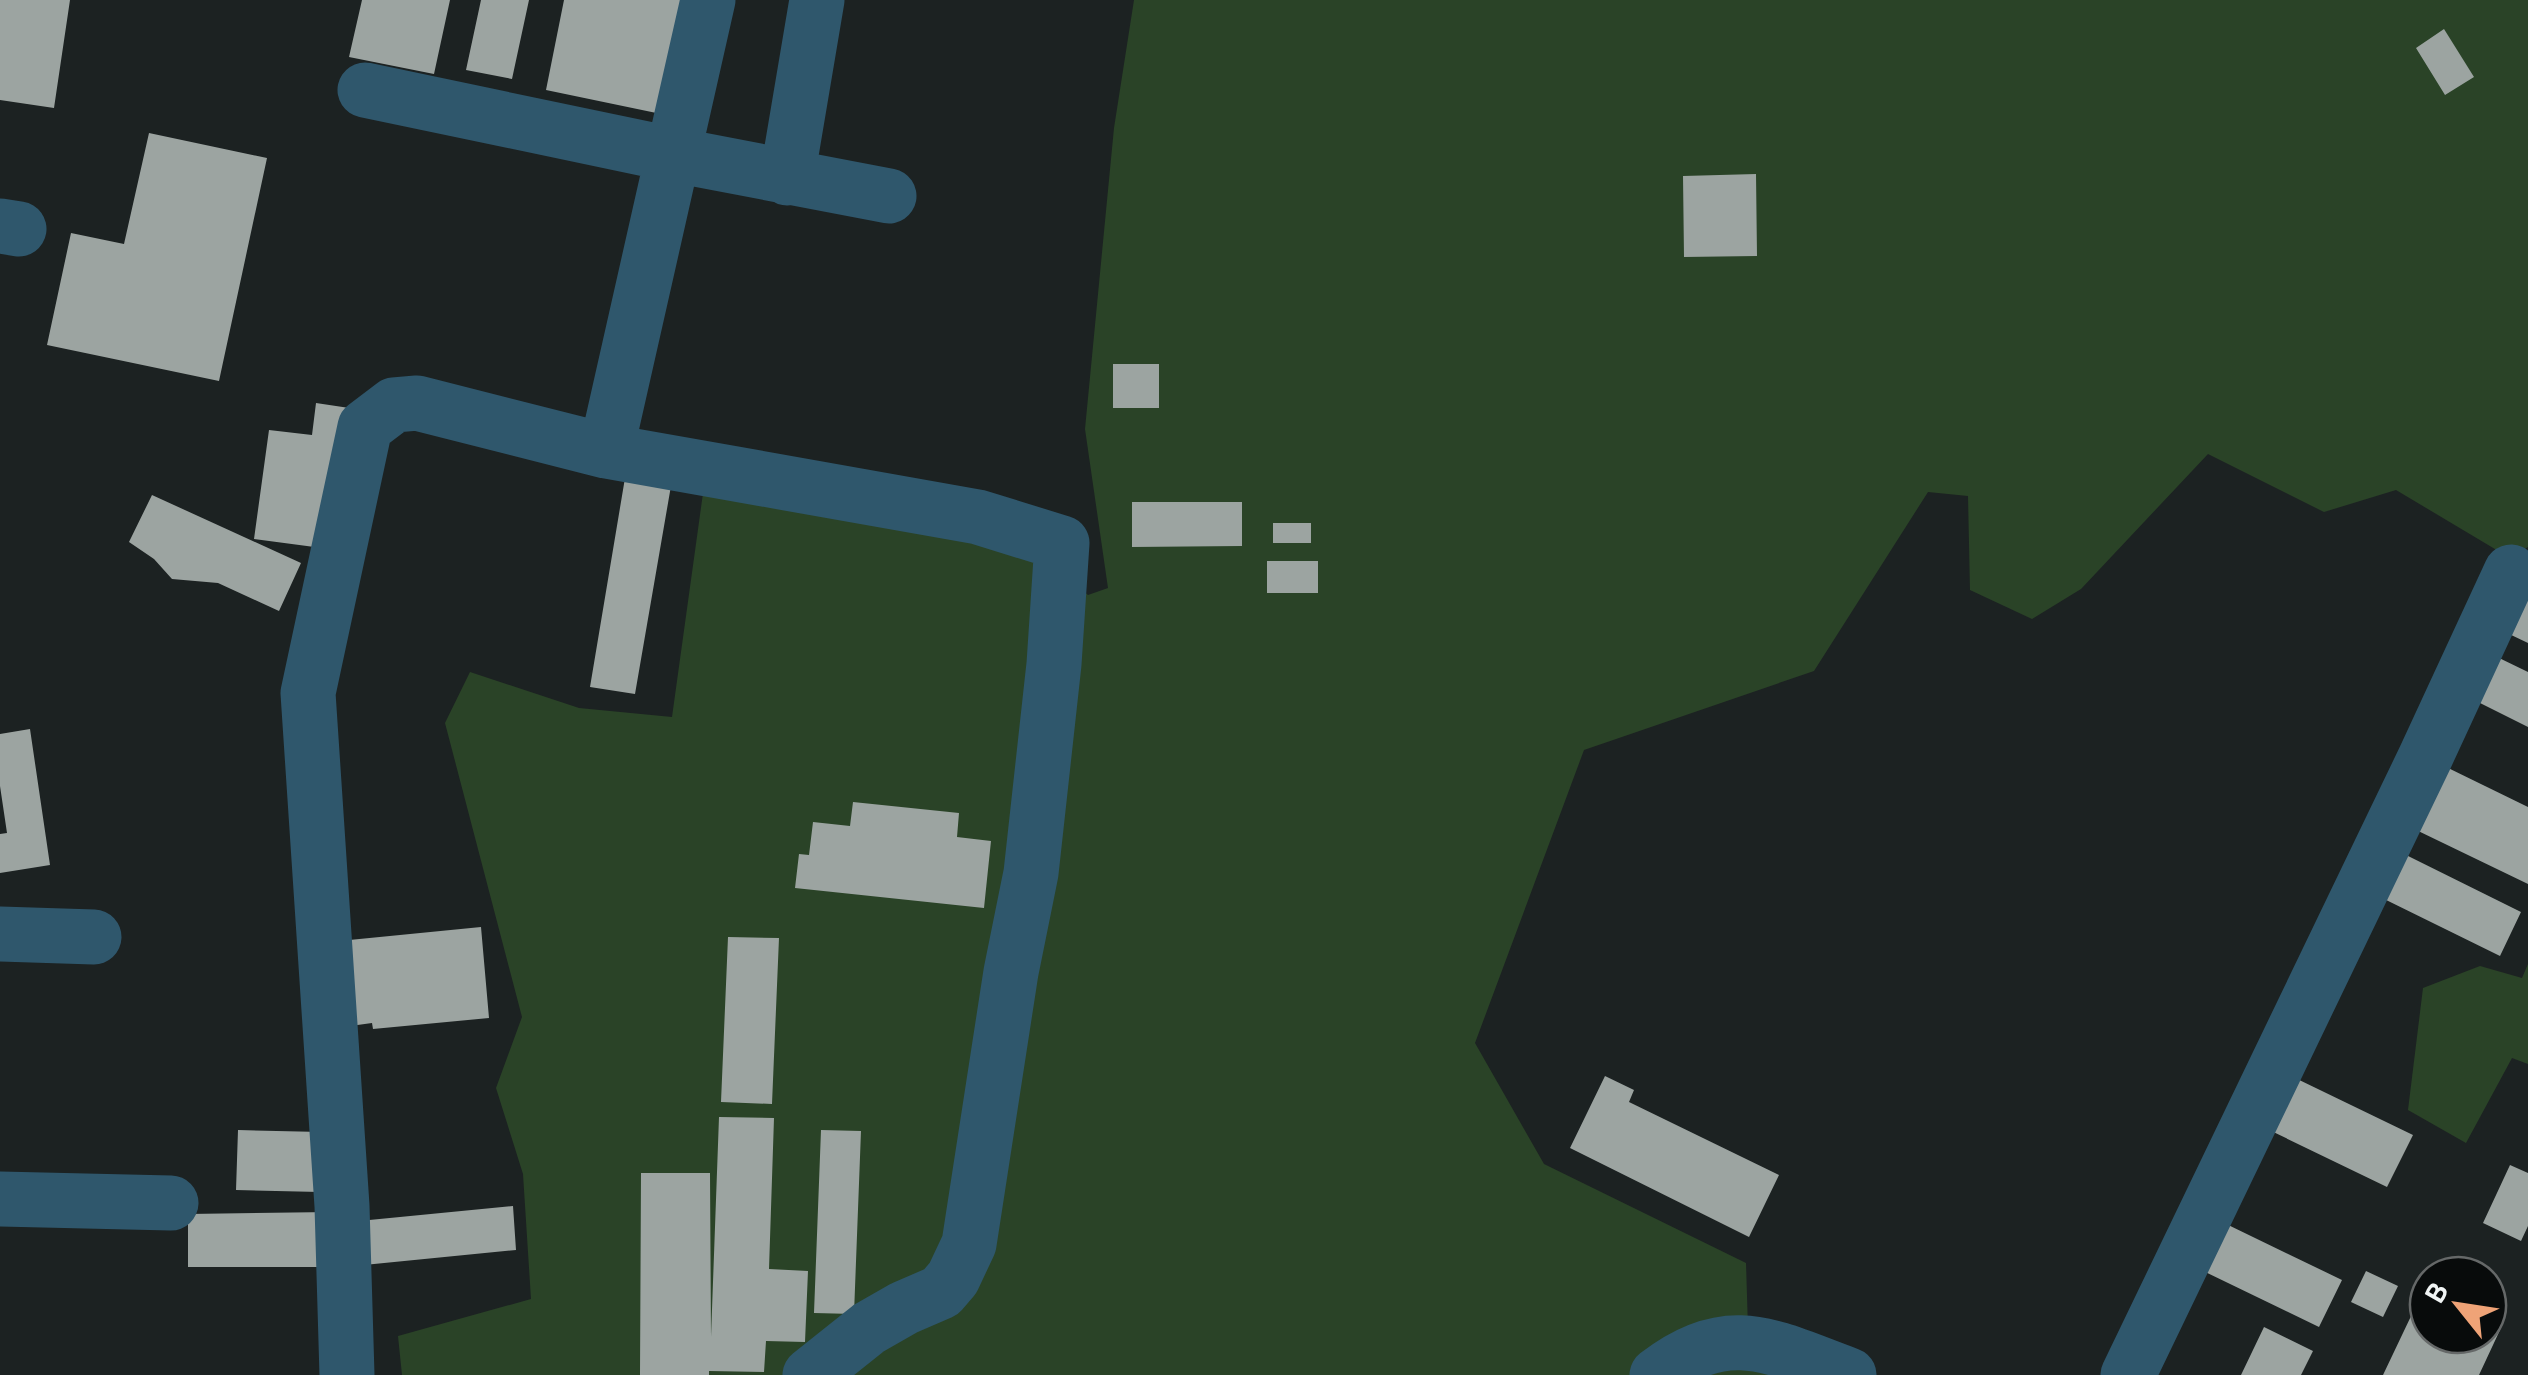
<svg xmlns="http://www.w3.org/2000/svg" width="2528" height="1375" font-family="Ubuntu,sans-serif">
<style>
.green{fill:#2a4327}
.building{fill:#9ca4a1}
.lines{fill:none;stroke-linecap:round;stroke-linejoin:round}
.minor{stroke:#2f576c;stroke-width:55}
</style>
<rect width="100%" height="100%" fill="#1c2222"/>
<path class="green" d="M1134 0H2528V547L2510 558 2396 490 2324 512 2208 454 2081 589 2032 619 1970 590 1968 496 1928 492 1814 671 1584 750 1475 1043 1544 1164 1746 1263 1749 1361 1801 1375H402L398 1336 531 1299 523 1174 496 1088 522 1017 445 723 470 672 579 708 672 717 704 486 1040 554 1088 595 1108 588 1085 429 1114 128Z
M2528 964V1064L2512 1058 2466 1143 2408 1110 2423 988 2480 966 2522 978Z"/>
<path class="building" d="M0 0H70L54 108 0 100Z
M362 0H450L434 74 349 57Z
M481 0H529L512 79 466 70Z
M564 0H689L666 115 546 90Z
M2444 29 2474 77 2445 95 2416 48Z
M149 133 267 158 219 381 47 345 71 233 124 244Z
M1756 174 1757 256 1684 257 1683 176Z
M1113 364H1159V408H1113Z
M316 403 356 409 337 550 254 539 269 430 312 435Z
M626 472 672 480 635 694 590 687Z
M152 495 301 563 279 611 218 583 172 579 154 559 129 542Z
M1132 502H1242V546L1132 547Z
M1273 523H1311V543H1273Z
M1267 561H1318V593H1267Z
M2528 590V643L2507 633Z
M2495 656 2528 672V727L2474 700Z
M30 729 50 865 0 873V834L7 833 0 786V734Z
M2442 765 2528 807V884L2412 828Z
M853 802 959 813 957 837 991 841 984 908 795 888 799 854 809 855 813 822 850 826Z
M2400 852 2521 912 2500 956 2378 896Z
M481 927 489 1018 373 1029 372 1023 343 1027 329 942Z
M728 937 779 938 772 1104 721 1102Z
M1605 1076 1634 1090 1629 1102 1779 1175 1749 1237 1570 1148Z
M2291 1076 2413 1135 2387 1187 2265 1128Z
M719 1117 774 1118 769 1269 808 1271 805 1342 766 1341 764 1372 709 1371V1375H640L641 1173H710L711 1337Z
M238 1130 322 1132 320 1192 236 1190Z
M821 1130 861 1131 854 1314 814 1313Z
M2510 1165 2528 1173V1226L2521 1241 2483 1223Z
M513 1206 516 1250 364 1265 359 1221Z
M331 1212V1267H188V1214Z
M2220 1221 2342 1280 2319 1327 2197 1268Z
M2366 1271 2398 1286 2383 1317 2351 1302Z
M2422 1293 2428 1296V1335H2488V1324L2500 1330 2479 1375H2383Z
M2264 1327 2313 1351 2301 1375H2241Z"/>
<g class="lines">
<path class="minor" d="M365 90 675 155 889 196
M787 178 817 0
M0 226 19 229
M606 451 708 0
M0 934 94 937
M0 1199 171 1203
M347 1375 342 1206 308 693 365 427 394 405 417 403 606 451 978 517 1062 543 1054 664 1031 873 1011 972 969 1244 953 1278 941 1292 904 1308 869 1328 810 1375
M1657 1375C1729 1319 1772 1347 1849 1375
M2128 1375 2425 758 2511 572"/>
</g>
<g transform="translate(2458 1305) rotate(300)"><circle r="48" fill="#080b0b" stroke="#656868" stroke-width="2.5"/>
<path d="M0-8L18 38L0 25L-18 38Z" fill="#efa377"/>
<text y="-15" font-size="28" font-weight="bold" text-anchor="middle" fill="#f0f4f4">B</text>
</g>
</svg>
